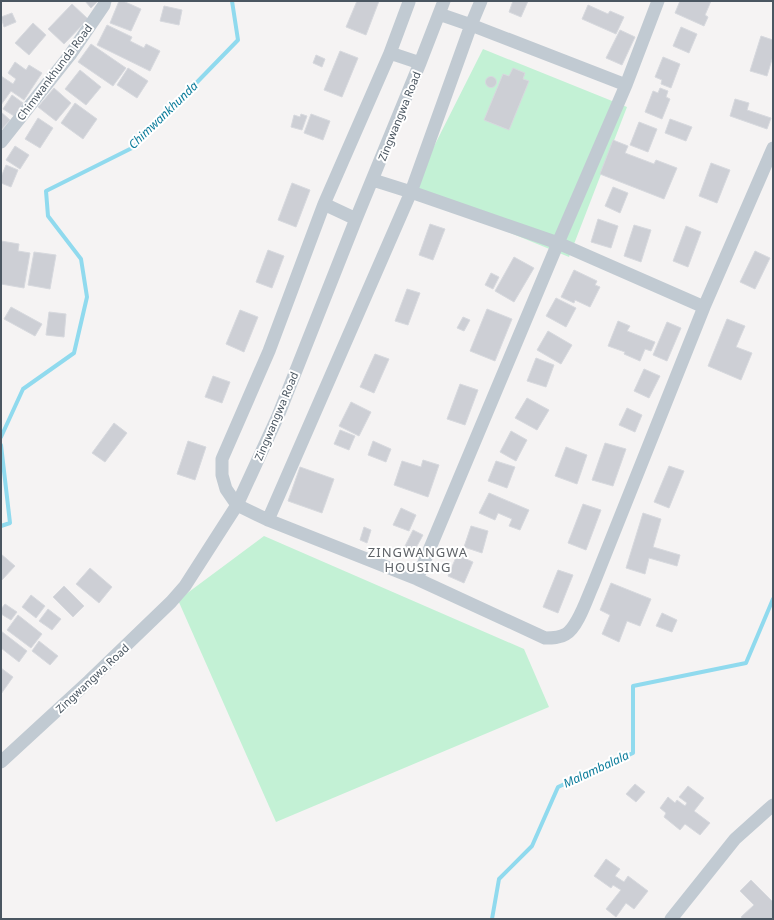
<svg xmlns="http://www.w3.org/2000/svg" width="774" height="920" font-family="'Noto Sans',sans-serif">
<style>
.green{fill:#c3f1d5}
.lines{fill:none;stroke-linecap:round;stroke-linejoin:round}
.stream{stroke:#90daee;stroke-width:4}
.building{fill:#cdcfd5;stroke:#d7d9de}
.minor{stroke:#c1cad2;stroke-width:13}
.labels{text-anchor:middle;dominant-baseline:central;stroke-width:4;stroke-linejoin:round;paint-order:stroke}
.street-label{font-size:11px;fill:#4a5661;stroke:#fff}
.water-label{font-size:12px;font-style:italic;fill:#0c7c9b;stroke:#fff}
.quarter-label{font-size:13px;letter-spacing:1px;fill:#5f6368;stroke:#fff}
</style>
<rect width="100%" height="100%" fill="#f5f3f3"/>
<path class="green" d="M483 49 627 107 569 257 411 192Z
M264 536 524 649 549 707 276 822 178 600Z"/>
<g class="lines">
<path class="stream" d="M1 437 23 389 74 353 87 297 81 259 48 216 46 191 134 147 238 40 232 1
M1 445 10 523 1 526
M492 919 499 879 532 846 558 787 633 753V686L746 663 773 599"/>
</g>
<path class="building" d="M85 1H98L91 8Z
M119 1H123L141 9 131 31 110 23Z
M357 1H379L366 35 346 27Z
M513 1H528L521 17 509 12Z
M680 1H711L705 15 708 17 704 26 675 13Z
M72 4 88 19 64 44 48 29Z
M588 5 608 14 610 11 624 17 616 34 582 19Z
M164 6 182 10 179 25 160 21Z
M12 13 16 22 4 27 1 17Z
M33 23 46 35 29 55 15 43Z
M107 25 132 37 130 41 144 48 146 44 160 51 150 71 97 45Z
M681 27 697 34 689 53 673 46Z
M620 30 635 37 622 65 606 58Z
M761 36 773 40V56L767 76 750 71Z
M91 44 126 68 113 86 78 62Z
M340 51 358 58 342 97 324 90Z
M316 55 325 59 322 67 313 63Z
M663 57 680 64 671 88 661 84 662 80 655 77Z
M15 62 26 70 29 65 42 73 24 100 11 91 1 105V76L13 84 16 79 8 73Z
M128 68 148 81 137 98 117 85Z
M513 68 525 73 523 79 529 81 509 130 484 120 503 74 509 76Z
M80 70 101 87 86 105 65 89Z
M485.5 82a5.5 5.5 0 1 1 11 0a5.5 5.5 0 1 1-11 0Z
M54 88 71 103 56 121 38 107Z
M660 88 668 91 666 97 670 99 662 119 645 112 653 91 658 93Z
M12 95 23 103 14 116 3 109Z
M735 99 749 103 747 110 771 118 767 129 730 116Z
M75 103 97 119 83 139 61 123Z
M1 112 10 120 1 130Z
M301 114 307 116 302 130 291 127 294 115 300 117Z
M311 114 330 121 323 140 304 133Z
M38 118 53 128 40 148 25 139Z
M670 119 692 127 686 141 665 133Z
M639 122 657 129 648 152 630 145Z
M613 140 628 146 625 153 654 164 656 160 677 168 664 199 600 174Z
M15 146 29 155 20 169 6 160Z
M711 163 730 170 717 203 699 196Z
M6 165 18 170 11 187 1 183V177Z
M292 183 310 190 296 227 278 220Z
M613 187 628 193 620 213 605 206Z
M598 219 618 226 611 248 591 242Z
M430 224 445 229 433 260 419 255Z
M634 225 651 230 641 262 624 256Z
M686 226 701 232 688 267 673 261Z
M1 241 19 244 18 251 30 253 24 288 1 284Z
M268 250 284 256 272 288 256 282Z
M755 251 770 258 755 289 740 282Z
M34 252 56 255 50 289 28 285Z
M514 257 534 268 514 302 495 291Z
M574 270 597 281 595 285 600 287 590 307 575 300 574 303 561 297Z
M491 273 499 277 493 289 485 285Z
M407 289 420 293 408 325 395 321Z
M556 298 576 308 566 327 546 316Z
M11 307 42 324 35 336 4 319Z
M487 309 512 319 495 361 470 351Z
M240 310 258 317 244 352 226 344Z
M49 312 66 314 64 337 46 335Z
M463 317 470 320 464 331 457 328Z
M727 319 745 326 736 347 752 353 741 380 708 366Z
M618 321 630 326 627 331 655 342 651 351 645 349 640 361 624 354 625 352 608 346Z
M667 322 681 328 667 361 653 355Z
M548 331 572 345 561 364 537 350Z
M375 354 389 359 374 393 360 387Z
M536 358 554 365 546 387 527 381Z
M644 369 660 376 649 398 634 391Z
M213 376 230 382 222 403 205 397Z
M460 384 478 390 465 425 447 419Z
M527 398 549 410 537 430 515 418Z
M351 402 371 412 359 436 339 426Z
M627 408 642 415 635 432 619 425Z
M114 423 127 433 105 462 92 453Z
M340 430 355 436 349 450 334 444Z
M511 431 527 440 516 461 500 452Z
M188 441 206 447 195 480 177 474Z
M373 441 391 449 386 462 368 455Z
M605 443 626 449 613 486 592 480Z
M566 447 587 455 577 484 555 476Z
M423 460 439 465 428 497 394 485 402 461 421 467Z
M496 461 515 467 507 488 488 481Z
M669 466 684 471 669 508 654 502Z
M300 467 334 479 322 513 288 501Z
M489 493 529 510 520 530 509 526 512 519 498 513 495 520 479 513Z
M583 504 601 510 586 550 568 543Z
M401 508 416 515 409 531 393 525Z
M643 513 661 519 653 547 680 555 677 566 649 558 645 574 626 568Z
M471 526 488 531 482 553 464 547Z
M364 527 371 530 367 543 360 540Z
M413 530 423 535 411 557 402 552Z
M1 554 15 566 1 581Z
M457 555 473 562 464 583 448 576Z
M90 568 112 587 99 603 76 584Z
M558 570 573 575 558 613 543 607Z
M611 583 651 599 640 626 627 621 619 642 602 634 610 615 600 610Z
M64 586 84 606 73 617 53 597Z
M31 595 45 606 36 618 22 607Z
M5 604 17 612 11 620 1 614V609Z
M48 609 61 619 52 630 39 621Z
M662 613 677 620 672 632 656 626Z
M18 615 42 634 31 648 7 630Z
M1 631 27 651 19 662 1 648Z
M39 641 58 656 50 665 32 651Z
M1 668 13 677 1 694Z
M635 784 645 792 636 802 626 794Z
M688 786 704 798 694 811 710 823 700 835 685 824 680 830 664 817 666 813 660 808 668 797 675 803 677 800 685 806 687 803 679 797Z
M606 859 620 869 615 876 624 882 628 876 648 891 634 909 626 903 616 917 606 909 621 890 613 885 611 888 594 876Z
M751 880 773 902V919H743L741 917 754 905 740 891Z"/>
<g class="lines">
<path class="minor" d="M409 2 390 53 420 63
M439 14 471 25 626 85
M390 53 324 204 269 351 222 459V475L226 489 237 505 268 520 417 579 545 638C552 638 560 638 566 634 578 627 587 598 593 585L704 307 773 148
M1 142 70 55 104 5 105 1
M373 180 411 192 558 243 704 307
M324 204 356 219
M268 520 411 192 471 25 481 1
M417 579 558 243 626 85 658 1
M1 762 89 681 171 602 185 586 237 505 278 416 356 219 420 63 444 1
M671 919 735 839 773 805"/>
</g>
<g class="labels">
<g class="street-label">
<text transform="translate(54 72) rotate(-53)">Chimwankhunda Road</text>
<text transform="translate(399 116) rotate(-68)">Zingwangwa Road</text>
<text transform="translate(276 416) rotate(-67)">Zingwangwa Road</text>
<text transform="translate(92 678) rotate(-43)">Zingwangwa Road</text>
</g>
<g class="water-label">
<text transform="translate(163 115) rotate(-44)">Chimwankhunda</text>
<text transform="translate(596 769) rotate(-25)">Malambalala</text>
</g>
<g class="quarter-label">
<text x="418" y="552">ZINGWANGWA<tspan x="418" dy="15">HOUSING</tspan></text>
</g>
</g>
<rect width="774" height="920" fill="none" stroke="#4a5661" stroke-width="4"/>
</svg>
